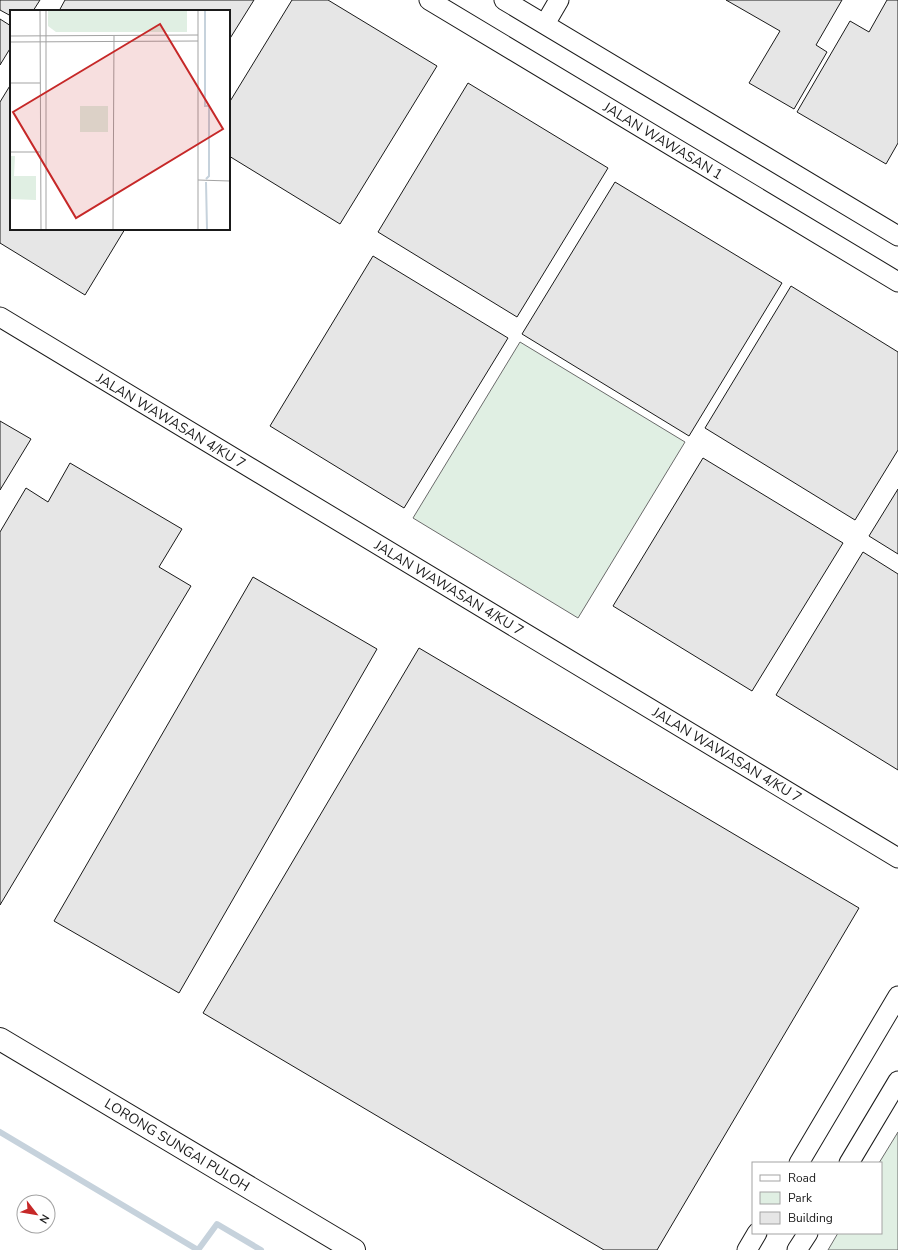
<svg xmlns="http://www.w3.org/2000/svg" width="898" height="1250" font-family="'Nunito Sans',sans-serif">
<style>
.green{fill:#e0efe3;stroke:#6a6a6a}
.lines{fill:none;stroke-linecap:round;stroke-linejoin:round}
.stream{stroke:#c6d2dc;stroke-width:6}
.building{fill:#e6e6e6;stroke:#1a1a1a}
.minor-casing{stroke:#1a1a1a;stroke-width:21}
.tertiary-casing{stroke:#1a1a1a;stroke-width:24}
.minor{stroke:#fff;stroke-width:19}
.tertiary{stroke:#fff;stroke-width:22}
.labels{text-anchor:middle;dominant-baseline:central;stroke-width:3;stroke-linejoin:round;paint-order:stroke}
.street-label{font-size:14px;fill:#1a1a1a;stroke:#fff}
.inset-river{fill:none;stroke:#c6d2dc;stroke-width:2}
.inset-road{fill:none;stroke:#a3a3a3;stroke-width:1}
.view{fill:#c62828;fill-opacity:0.15;stroke:#c62828;stroke-width:2}
.inset-edge{fill:none;stroke:#1a1a1a;stroke-width:2}
</style>
<rect width="100%" height="100%" fill="#fff"/>
<path class="green" d="M520 342 685 442 578 618 413 518Z
M898 1132V1250H828L838 1233H881V1163H879Z"/>
<g class="lines">
<path class="stream" d="M0 1132 198 1250
M198 1250 217 1224 261 1250"/>
</g>
<path class="building" d="M0 0H40L33 11H11V16L0 10Z
M65 0H254L229 40V11H59Z
M292 0H328L437 66 340 224 229 156V103Z
M726 0H842L816 45 827 52 794 109 749 83 780 31Z
M887 0H898V143L886 164 797 112 850 21 869 32Z
M0 19 11 26V47L0 65Z
M468 83 608 168 517 317 378 232Z
M11 84V229H125L85 295 0 243V102Z
M615 182 782 283 689 436 522 334Z
M373 256 508 338 404 508 270 426Z
M791 286 898 352V450L855 520 705 428Z
M0 421 31 439 0 490Z
M703 458 843 543 752 691 613 606Z
M70 463 182 529 159 567 191 586 0 905V532L26 488 48 502Z
M898 489V554L869 536Z
M863 552 898 574V770L776 695Z
M253 577 377 649 179 993 54 921Z
M419 648 859 908 657 1250H604L203 1013Z"/>
<g class="lines">
<defs>
<path id="minor" d="M429 0 898 282
M504 0 898 236
M545 24 559 0
M0 317 898 858
M799 1163 898 996
M849 1163 898 1081
M747 1250 757 1233
M797 1250 808 1233"/>
<path id="tertiary" d="M0 1039 354 1250"/>
</defs>
<use href="#minor" class="minor-casing"/>
<use href="#tertiary" class="tertiary-casing"/>
<use href="#minor" class="minor"/>
<use href="#tertiary" class="tertiary"/>
</g>
<g class="labels">
<g class="street-label">
<text transform="translate(663 141) rotate(31)">JALAN WAWASAN 1</text>
<text transform="translate(171 421) rotate(31)">JALAN WAWASAN 4/KU 7</text>
<text transform="translate(449 588) rotate(31)">JALAN WAWASAN 4/KU 7</text>
<text transform="translate(727 755) rotate(31)">JALAN WAWASAN 4/KU 7</text>
<text transform="translate(177 1145) rotate(31)">LORONG SUNGAI PULOH</text>
</g>
</g>
<g transform="translate(10 10)">
<rect width="220" height="220" fill="#fff"/>
<path d="M38 1H177V22H46L38 16ZM70 96H98V122H70ZM0 146H5L4 166H26V190L0 189Z" fill="#e0efe3"/>
<path class="inset-river" d="M195 1V96H199V166L196 169M196 172 197 219"/>
<path class="inset-road" d="M30 1 31 219M36 1V219M188 1V219M0 26 188 25M0 32 188 31M0 73H30M0 142H30M188 170 220 171M103 219 104 26"/>
<path class="view" d="M150 14 213 119 66 208 3 102Z"/>
<rect width="220" height="220" class="inset-edge"/>
</g>
<rect x="752" y="1162" width="130" height="72" fill="#ffffff" stroke="#a3a3a3"/>
<rect x="760" y="1175" width="20" height="6" fill="#ffffff" stroke="#a3a3a3"/>
<text x="788" y="1182" font-size="12" fill="#1a1a1a">Road</text>
<rect x="760" y="1192" width="20" height="12" fill="#e0efe3" stroke="#a3a3a3"/>
<text x="788" y="1202" font-size="12" fill="#1a1a1a">Park</text>
<rect x="760" y="1212" width="20" height="12" fill="#e6e6e6" stroke="#a3a3a3"/>
<text x="788" y="1222" font-size="12" fill="#1a1a1a">Building</text>
<g transform="translate(36 1214) rotate(121)"><circle r="19" fill="#ffffff" stroke="#a3a3a3"/>
<path d="M0-3L7 15L0 10L-7 15Z" fill="#c62828"/>
<text y="-6" font-size="11" font-weight="bold" text-anchor="middle" fill="#1a1a1a">N</text>
</g>
</svg>
